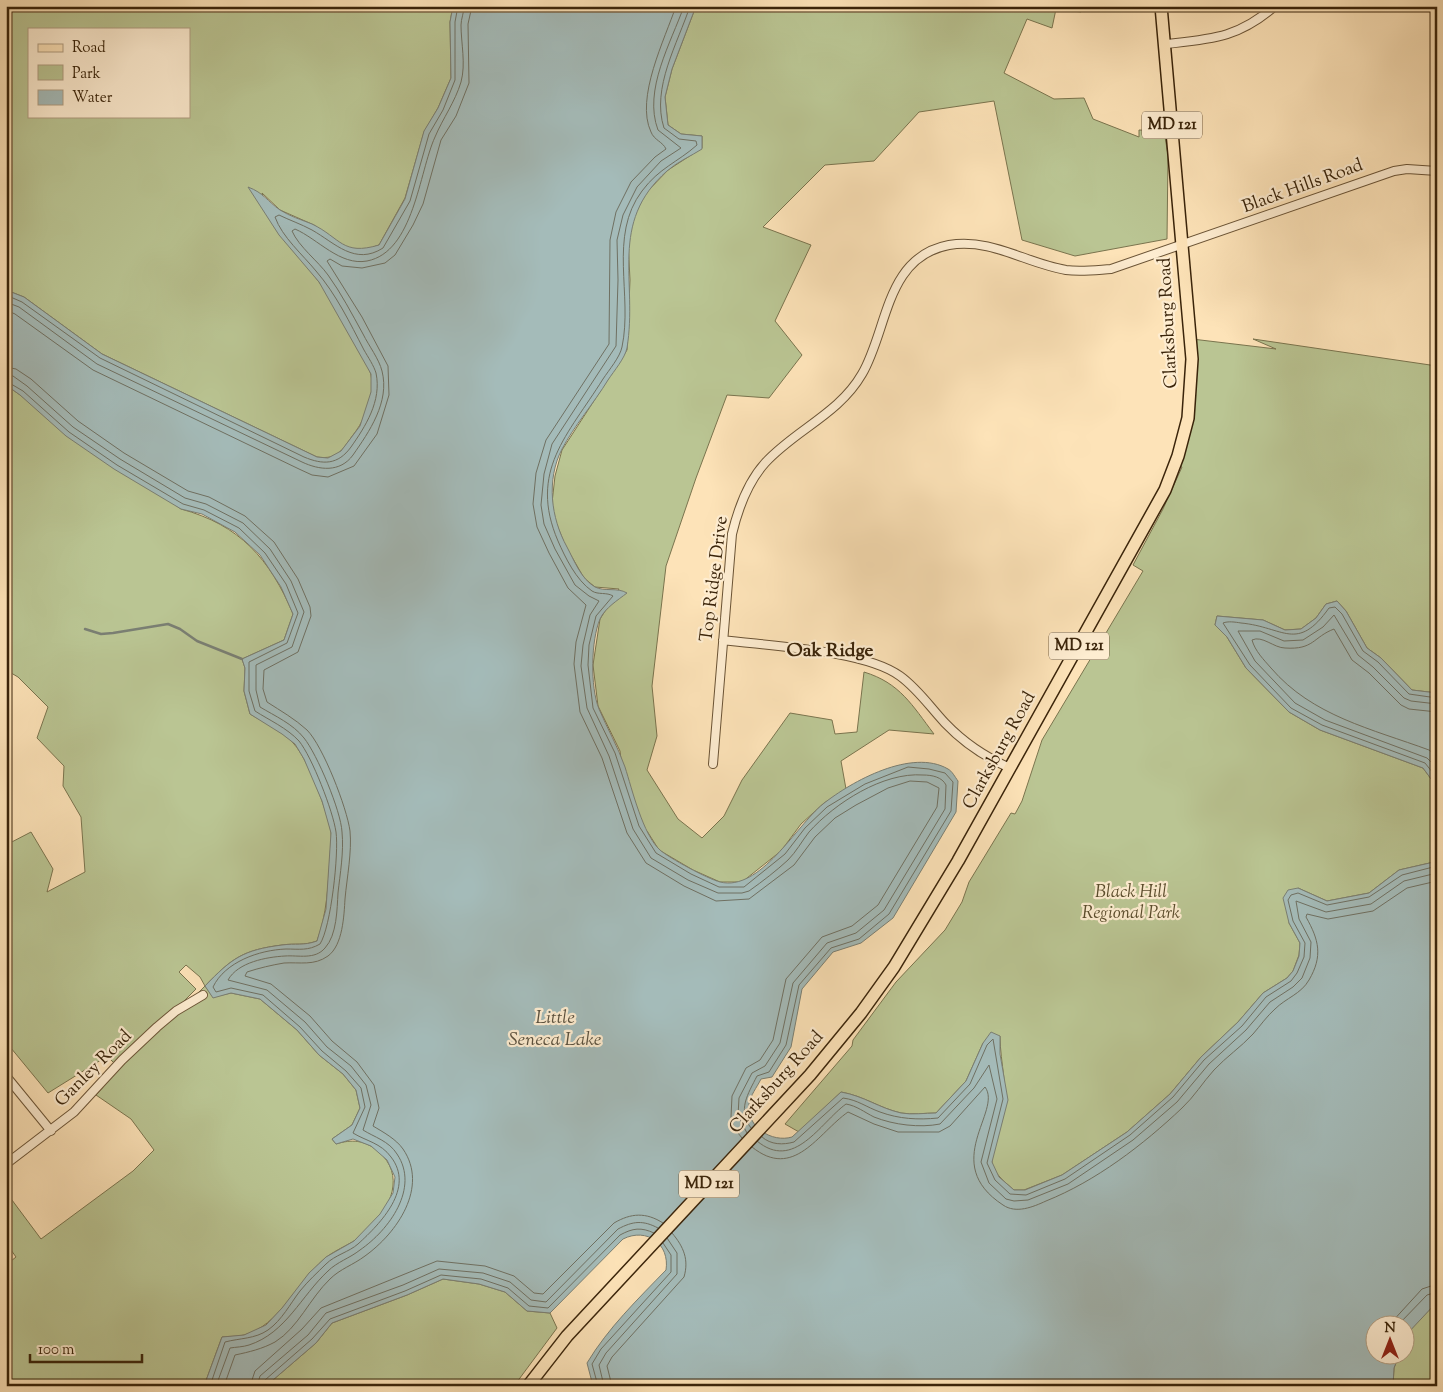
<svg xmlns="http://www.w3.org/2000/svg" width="1443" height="1392" font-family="'Sorts Mill Goudy',serif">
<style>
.green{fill:#bac593;stroke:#7a744e;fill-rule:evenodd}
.water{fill:#a4bbb9;stroke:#7a7f73}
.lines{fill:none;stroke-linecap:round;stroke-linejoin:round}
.shore{stroke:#6f7062;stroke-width:1}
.stream{stroke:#7a7f73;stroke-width:2.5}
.street-casing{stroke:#6b5436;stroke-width:10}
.primary-casing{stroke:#3a240a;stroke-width:14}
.street{stroke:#feedd1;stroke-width:8}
.primary{stroke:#fde3b8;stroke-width:11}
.labels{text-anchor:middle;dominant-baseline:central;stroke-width:4.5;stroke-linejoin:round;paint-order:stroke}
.shield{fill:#feedd1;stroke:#756046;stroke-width:1}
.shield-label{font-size:16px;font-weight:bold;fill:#3a240a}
.street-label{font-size:18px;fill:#3a240a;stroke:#feedd1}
.park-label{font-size:18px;font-style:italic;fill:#5a4c2c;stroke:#feedd1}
.neighbourhood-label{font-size:19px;font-weight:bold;fill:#3a240a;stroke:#feedd1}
.water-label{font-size:19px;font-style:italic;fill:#5a513f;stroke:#feedd1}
</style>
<rect width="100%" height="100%" fill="#fde3b8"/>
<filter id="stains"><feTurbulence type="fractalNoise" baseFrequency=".004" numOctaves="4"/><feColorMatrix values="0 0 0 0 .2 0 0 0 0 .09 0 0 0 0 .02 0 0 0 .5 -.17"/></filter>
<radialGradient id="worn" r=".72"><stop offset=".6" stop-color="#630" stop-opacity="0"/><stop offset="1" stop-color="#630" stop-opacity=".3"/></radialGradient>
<path class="green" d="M6 6H453L450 22 451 78 438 108 424 132 405 198 379 245 364 250 347 248 314 225 280 210 262 193C274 237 293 247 319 282 333 301 344 323 355 344 360 353 369 365 371 375 375 395 365 420 353 435 342 450 338 460 317 457L102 354 24 297 6 290ZM29 29H189V116H29Z
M696 6H1081V12L1056 9 1052 28 1027 19 1004 73 1054 99 1084 98 1093 119 1139 137V130L1164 131 1168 155 1167 239 1075 256 1022 240 994 101 919 112 874 161 825 165 763 227 811 245 775 321 802 355 769 398 727 395 696 478 666 566 652 686 657 736 647 770 678 819 702 838 724 816 742 780 790 713 832 720 835 734 857 732 864 672C900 683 912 705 934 734L889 730 841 761 846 789 824 803 801 824 781 851 742 882H720L693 870 659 850 647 831 631 843 620 751 598 706 593 665 600 619 619 589 595 587 584 578 565 545 555 520 552 503 555 476 562 450 627 350 630 280 628 241 633 219 645 194 668 170 702 148V136L681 134 668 125 665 97 672 69Z
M1192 339 1276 349 1253 339 1437 366V693L1412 690 1381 658 1367 648 1346 611 1337 601 1326 604 1316 618 1301 629 1285 630 1263 620 1217 616 1215 625 1227 637 1246 668 1289 712 1320 730 1423 768 1437 787V859L1434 862 1399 870 1369 893 1327 901 1298 888 1289 923 1300 943 1299 955 1293 971 1287 978 1263 993 1238 1022 1201 1057 1170 1094 1127 1132 1062 1175 1024 1190H1014C1005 1182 995 1175 992 1163 990 1150 1000 1130 1003 1117 1009 1090 1000 1063 1000 1036L983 1043 966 1081 936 1113C925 1113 912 1115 901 1113 879 1108 864 1096 841 1092L799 1132 785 1124 852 1046 853 1040 896 982 945 930 962 902 969 882 1011 813 1015 814 1022 801 1042 740 1143 571 1133 565 1163 509 1182 467 1177 465Z
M6 385 181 509C240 525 270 559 293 614L284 640 242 659 245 668 244 691 250 714C265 723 283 731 294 744 308 759 327 811 331 832 332 840 330 850 330 858 328 886 327 914 317 941 303 946 296 943 282 945 243 950 232 958 205 986L213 997 231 993 260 999 297 1030 319 1055 343 1074 356 1090 360 1108 352 1125 332 1139 336 1144C352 1139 364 1140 378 1151 406 1175 391 1208 368 1230 356 1243 337 1248 324 1259 297 1283 279 1326 244 1335 237 1337 229 1336 222 1337L204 1386H6V1265L16 1257 6 1243V1192L41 1239 133 1171 154 1150 131 1119 96 1095 103 1087 99 1082 116 1065 102 1051 101 1060 48 1093 6 1042V845L31 832 53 869 47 892 85 872 81 817 63 786 64 766 37 738 48 707 18 677 6 670ZM186 965 200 977 205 986 181 1010 174 1011 196 989 179 972Z
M443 1279 479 1284 505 1292 527 1311 550 1313 557 1328 514 1386H266L316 1343 332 1323 407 1295Z
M1437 1302V1386H1393L1394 1368 1399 1355 1406 1354V1333Z"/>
<path class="water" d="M453 6H696L672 69 665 97 668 125 681 134 702 136V149C691 156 677 162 667 171 608 223 638 281 627 348 625 358 614 371 608 380 594 403 574 426 562 449 546 480 551 518 567 547 574 560 581 579 595 587 605 592 617 587 627 593 618 600 605 608 600 619 591 640 590 687 599 709 607 728 618 747 625 767 632 789 643 835 660 850 669 858 708 879 720 882 760 892 796 826 823 804 852 781 912 748 948 769 952 771 955 777 958 781L956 812 893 918 861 943 833 952 802 989 791 1047 772 1077 761 1079C757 1087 750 1096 749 1104 746 1127 772 1143 792 1137L841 1092C864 1096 879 1108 901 1113 912 1115 925 1113 936 1113L966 1081 983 1043 991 1032 1000 1036V1054L1008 1100 992 1162 999 1177 1014 1190H1025L1062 1175 1127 1132 1170 1094 1201 1057 1238 1022 1263 993 1287 978 1293 971 1299 956 1300 943 1289 923 1283 898 1288 890 1298 888 1327 901 1369 893 1399 870 1434 862 1437 859V1302L1406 1335V1324H1376V1354L1399 1355 1394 1368 1393 1386H593L587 1363C608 1328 638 1299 666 1270 670 1244 647 1227 623 1239L550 1313 527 1311 505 1292 479 1284 443 1279 407 1295 332 1323 316 1343 266 1386H204L222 1337 244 1335 266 1325 282 1308 309 1273 326 1257 354 1241 380 1214 393 1193 395 1177 387 1160 371 1146 353 1139 336 1144 332 1139 352 1125 360 1108 356 1090 343 1074 319 1055 297 1030 260 999 231 993 213 998 205 986C232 958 243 950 282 945 296 943 303 946 317 941L326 909 331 833 322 801 304 759 295 744 282 734 250 714 244 691 245 668 242 659 284 640 293 614 281 587 260 555 235 532 202 514 181 509 114 469 66 436 20 395 6 385V290L24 297 102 354 317 457 328 458 341 451 360 426 371 392V374L319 282 279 235 248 187C264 193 267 201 280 210 289 216 302 220 312 224 341 238 342 256 379 245L405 199 424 131 438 108 451 78 450 22Z
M1337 601 1346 611 1367 648 1381 658 1412 690 1437 693V787L1423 768 1320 730 1289 712 1246 668 1227 637 1215 625 1217 616 1263 620 1285 630 1301 629 1316 618 1326 604Z"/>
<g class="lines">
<path class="shore" d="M676 6C665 39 635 98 651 132 654 140 663 142 666 149L655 157 631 182 616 212 610 240 609 344 546 440 536 473 533 504 537 527 549 553 568 588 586 605 576 642 574 664 580 712 602 758 627 833 646 863 684 886 716 901 749 899 794 865 815 837 835 818 856 805 888 788 910 781 927 782 939 788 937 807 878 905 852 926 822 937 786 979 773 1040 760 1060 746 1068 732 1096 731 1117 734 1128 742 1138
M684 6C671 43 643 90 658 130L681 148 661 161 637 187 623 215 617 240 618 280 616 346 552 444 544 474 541 505 544 524 555 549 575 585 589 596 599 601 590 615 583 645 581 666 587 708 609 756 633 829 651 858 688 880 718 893H742L749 891C763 881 776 871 788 860 796 852 802 841 809 832 835 803 883 772 923 775 932 775 942 777 946 785L945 809 884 910 856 933 827 943 793 983 780 1043 765 1066 752 1073 739 1098 738 1116 747 1133
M690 6C678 43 651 88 664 128L679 139 696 141 697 145C678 162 659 168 642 191 608 236 633 295 622 347 620 357 609 370 603 379 568 435 528 471 558 541 565 557 576 580 592 591 598 595 607 592 613 596L596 616 589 645 588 665 593 708 615 753 639 826 656 853 691 874 719 887H744L785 854 805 828 827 807 865 784 908 767 929 769 945 773 953 782 951 811 889 914 859 939 831 948 799 985 786 1045 769 1072 757 1076C748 1094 737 1110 751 1128
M6 295 22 302 100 358 304 457C323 465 338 465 351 447 365 427 382 401 376 373 374 366 368 357 364 350 350 323 336 294 316 271 303 255 282 237 275 217L279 215C289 220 301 224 312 230 335 243 355 266 383 248L410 201 429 134 443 110 455 80V22L458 6
M6 302 19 307 97 364 302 462C319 470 340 473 353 455 369 432 390 402 382 371 379 359 369 346 363 334 352 314 341 293 328 275 318 261 299 247 292 231L295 229C318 239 340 266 367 261 414 252 419 172 435 137 443 118 455 102 461 82 466 64 461 43 461 25 461 19 464 13 464 6
M6 310 15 314 93 370 299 469 312 475 328 477 354 466 377 434 389 395 388 366 362 317 327 261 330 259 342 266 362 268 385 263 395 255 413 225 423 204 441 140 456 116 469 83 468 24 472 6
M6 367 16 369 31 379 78 421 124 453 188 491 209 497 245 516 274 542 298 579 310 607 311 616 298 652 264 670 263 689 267 702C281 711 295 719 307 730 323 746 347 808 350 831 352 852 347 877 345 899 344 915 343 945 328 956 314 966 300 962 284 963 272 965 259 968 247 972L245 976 271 984 310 1016 332 1041 357 1062 374 1085 379 1108 373 1126C383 1132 396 1139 403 1149 429 1187 397 1233 365 1256 353 1265 340 1269 330 1279 310 1298 298 1328 275 1342 262 1349 249 1352 235 1355L224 1386
M6 375 13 376 27 386 73 427 120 459 185 498 206 504 243 523 270 549 291 581 304 612 292 647 256 665V690L260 707C275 716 293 724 304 738 317 754 341 811 342 832 344 852 340 874 338 893 337 909 337 935 325 948 315 960 298 955 285 956 267 957 238 962 228 980L267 990 305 1022 327 1047 351 1066 366 1085 371 1105 363 1130C374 1137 389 1141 397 1154 420 1188 389 1230 360 1250 350 1258 337 1262 328 1271 301 1296 286 1333 249 1345 243 1347 236 1347 230 1348L216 1386
M6 381 23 391 69 432 117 465 183 504 204 510 239 528 265 553 286 584 298 613 287 643 249 662V691L255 711C269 720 287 728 299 741 312 757 333 811 336 832 339 853 331 927 320 944 308 951 299 949 286 949 259 950 225 962 213 987L216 992 231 988 263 995 300 1027 322 1051 346 1071 361 1088 365 1107 353 1133C366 1141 381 1143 391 1157 415 1188 381 1223 358 1244 349 1252 335 1255 326 1264 317 1273 308 1281 300 1291 290 1304 282 1320 268 1330 255 1339 240 1338 225 1342L210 1386
M1437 698 1409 694 1378 662 1363 651 1342 614 1335 607 1329 608C1297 653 1284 627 1241 623 1235 622 1228 621 1223 623L1250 665 1291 708 1322 725 1425 763 1437 778
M1437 704 1411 701 1404 698 1373 667 1358 655 1334 615 1323 627 1303 640 1284 641 1260 631H1238L1255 661 1295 703 1325 720 1427 758 1437 768
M1437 712 1409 709 1401 705 1369 673 1352 660 1334 629C1313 637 1314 650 1285 648 1274 648 1262 635 1252 640 1255 651 1264 660 1271 668 1312 716 1372 729 1429 750L1437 756
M762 1137C771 1145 783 1145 794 1142L843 1098C858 1100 866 1107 880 1112 899 1119 918 1120 938 1118L970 1084 987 1045 993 1039 1003 1099 987 1163 995 1180 1010 1194 1026 1195 1065 1179 1130 1135 1173 1097 1204 1060 1242 1026 1266 997 1291 981 1297 973 1304 957 1305 943 1293 921 1288 900 1291 895 1298 893 1327 905 1369 897 1402 875 1437 866
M757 1141C794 1172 820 1123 846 1104 857 1106 864 1112 874 1117 894 1125 920 1128 940 1124L974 1088 989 1065 997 1099 981 1162 989 1183 1006 1199 1014 1201 1028 1200 1068 1184 1133 1140 1177 1102 1209 1064 1246 1030 1270 1002 1293 987 1302 978 1310 958 1311 942 1299 919 1296 901 1326 912 1371 904 1404 881 1437 873
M752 1147C794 1181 818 1133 848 1112L874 1124 898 1132H939L950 1126 985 1087C1003 1111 939 1163 1003 1205 1016 1214 1033 1207 1046 1201 1096 1181 1143 1145 1182 1108 1194 1097 1203 1082 1214 1070 1226 1057 1241 1047 1253 1034 1260 1026 1267 1016 1275 1009 1286 998 1301 994 1309 980 1323 956 1319 940 1306 917L1307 914 1328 919 1373 911 1407 888 1437 881
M1390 1324 1422 1289 1437 1284
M1399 1324 1427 1295 1437 1292
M250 1386 255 1371 302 1329 321 1308 437 1261 485 1266 514 1276 534 1293 543 1294 614 1223C631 1213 646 1212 663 1223
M257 1386 260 1376 308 1335 326 1313 403 1285 439 1269 483 1273 510 1282 531 1300 546 1302 618 1229C633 1221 643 1220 658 1228
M263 1386 265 1380 312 1339 330 1319 405 1291 441 1275 481 1279 508 1288 529 1306 548 1308 620 1235C633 1228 641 1227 654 1233
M598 1386 592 1364 601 1349 671 1272V1255L663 1243
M604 1386 599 1365 606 1353 677 1274V1253L667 1238
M612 1386 607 1366 612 1357 684 1277C689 1260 684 1247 672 1233"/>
<path class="stream" d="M85 629 101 634 113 633 168 624 180 629 197 641 242 659"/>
<defs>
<path id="street" d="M1166 44C1212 39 1238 38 1275 6
M723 640C769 646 865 650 900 676 918 689 930 707 945 723 964 743 985 757 1010 768
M713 764 732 534C738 509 747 483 765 463 795 430 839 414 862 374 888 330 885 257 949 245 992 238 1025 263 1066 270 1081 272 1096 270 1111 269L1394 171 1407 169 1437 171
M6 1076 51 1131
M6 1164 74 1112 122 1060 157 1027 176 1011 203 995"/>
<path id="primary" d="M528 1386 567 1336 810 1075 861 1013 894 967 958 861 1165 490 1178 456 1188 418 1192 359 1161 6"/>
</defs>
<use href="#street" class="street-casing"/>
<use href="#primary" class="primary-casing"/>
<use href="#street" class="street"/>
<use href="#primary" class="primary"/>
</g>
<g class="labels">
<g class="shield">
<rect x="1142" y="111.5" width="60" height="27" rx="4"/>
<rect x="1049" y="632.5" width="60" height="27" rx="4"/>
<rect x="679" y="1170.5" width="60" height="27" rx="4"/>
</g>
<g class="shield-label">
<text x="1172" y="125">MD 121</text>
<text x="1079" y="646">MD 121</text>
<text x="709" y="1184">MD 121</text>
</g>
<g class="street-label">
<text transform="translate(1303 187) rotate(-20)">Black Hills Road</text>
<text transform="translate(1169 323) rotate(-93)">Clarksburg Road</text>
<text transform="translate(715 579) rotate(-83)">Top Ridge Drive</text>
<text transform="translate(1000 751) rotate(-61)">Clarksburg Road</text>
<text transform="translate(94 1069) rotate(-45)">Ganley Road</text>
<text transform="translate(777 1083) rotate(-48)">Clarksburg Road</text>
</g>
<g class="park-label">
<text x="1131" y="893">Black Hill<tspan x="1131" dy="21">Regional Park</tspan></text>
</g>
<g class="neighbourhood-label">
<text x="830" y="651">Oak Ridge</text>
</g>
<g class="water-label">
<text x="555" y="1018">Little<tspan x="555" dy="22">Seneca Lake</tspan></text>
</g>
</g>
<rect width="1443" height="1392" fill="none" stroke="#fde3b8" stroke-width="25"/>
<rect x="8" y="8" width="1428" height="1377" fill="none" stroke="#3a240a" stroke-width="2.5"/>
<rect x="12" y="12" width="1418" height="1367" fill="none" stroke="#3a240a"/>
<rect x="28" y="28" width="162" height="90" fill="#feedd1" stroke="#b09d81"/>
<rect x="38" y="44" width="25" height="8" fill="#fde3b8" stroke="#b09d81"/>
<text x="72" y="52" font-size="15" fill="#3a240a">Road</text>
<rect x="38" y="65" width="25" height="15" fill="#bac593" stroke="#b09d81"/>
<text x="72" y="78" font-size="15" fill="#3a240a">Park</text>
<rect x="38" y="90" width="25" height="15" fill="#a4bbb9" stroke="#b09d81"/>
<text x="72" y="102" font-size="15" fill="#3a240a">Water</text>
<g transform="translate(1390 1340)"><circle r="24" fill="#feedd1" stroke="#b09d81"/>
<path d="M0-4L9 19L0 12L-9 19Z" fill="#8f2418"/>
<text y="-8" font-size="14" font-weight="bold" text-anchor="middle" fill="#3a240a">N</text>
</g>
<path d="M30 1354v8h112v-8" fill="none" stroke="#3a240a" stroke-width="2.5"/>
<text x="38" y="1354" font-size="15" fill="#3a240a" stroke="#feedd1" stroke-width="4" paint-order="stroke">100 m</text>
<rect width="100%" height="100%" filter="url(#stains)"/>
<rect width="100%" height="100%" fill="url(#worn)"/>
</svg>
